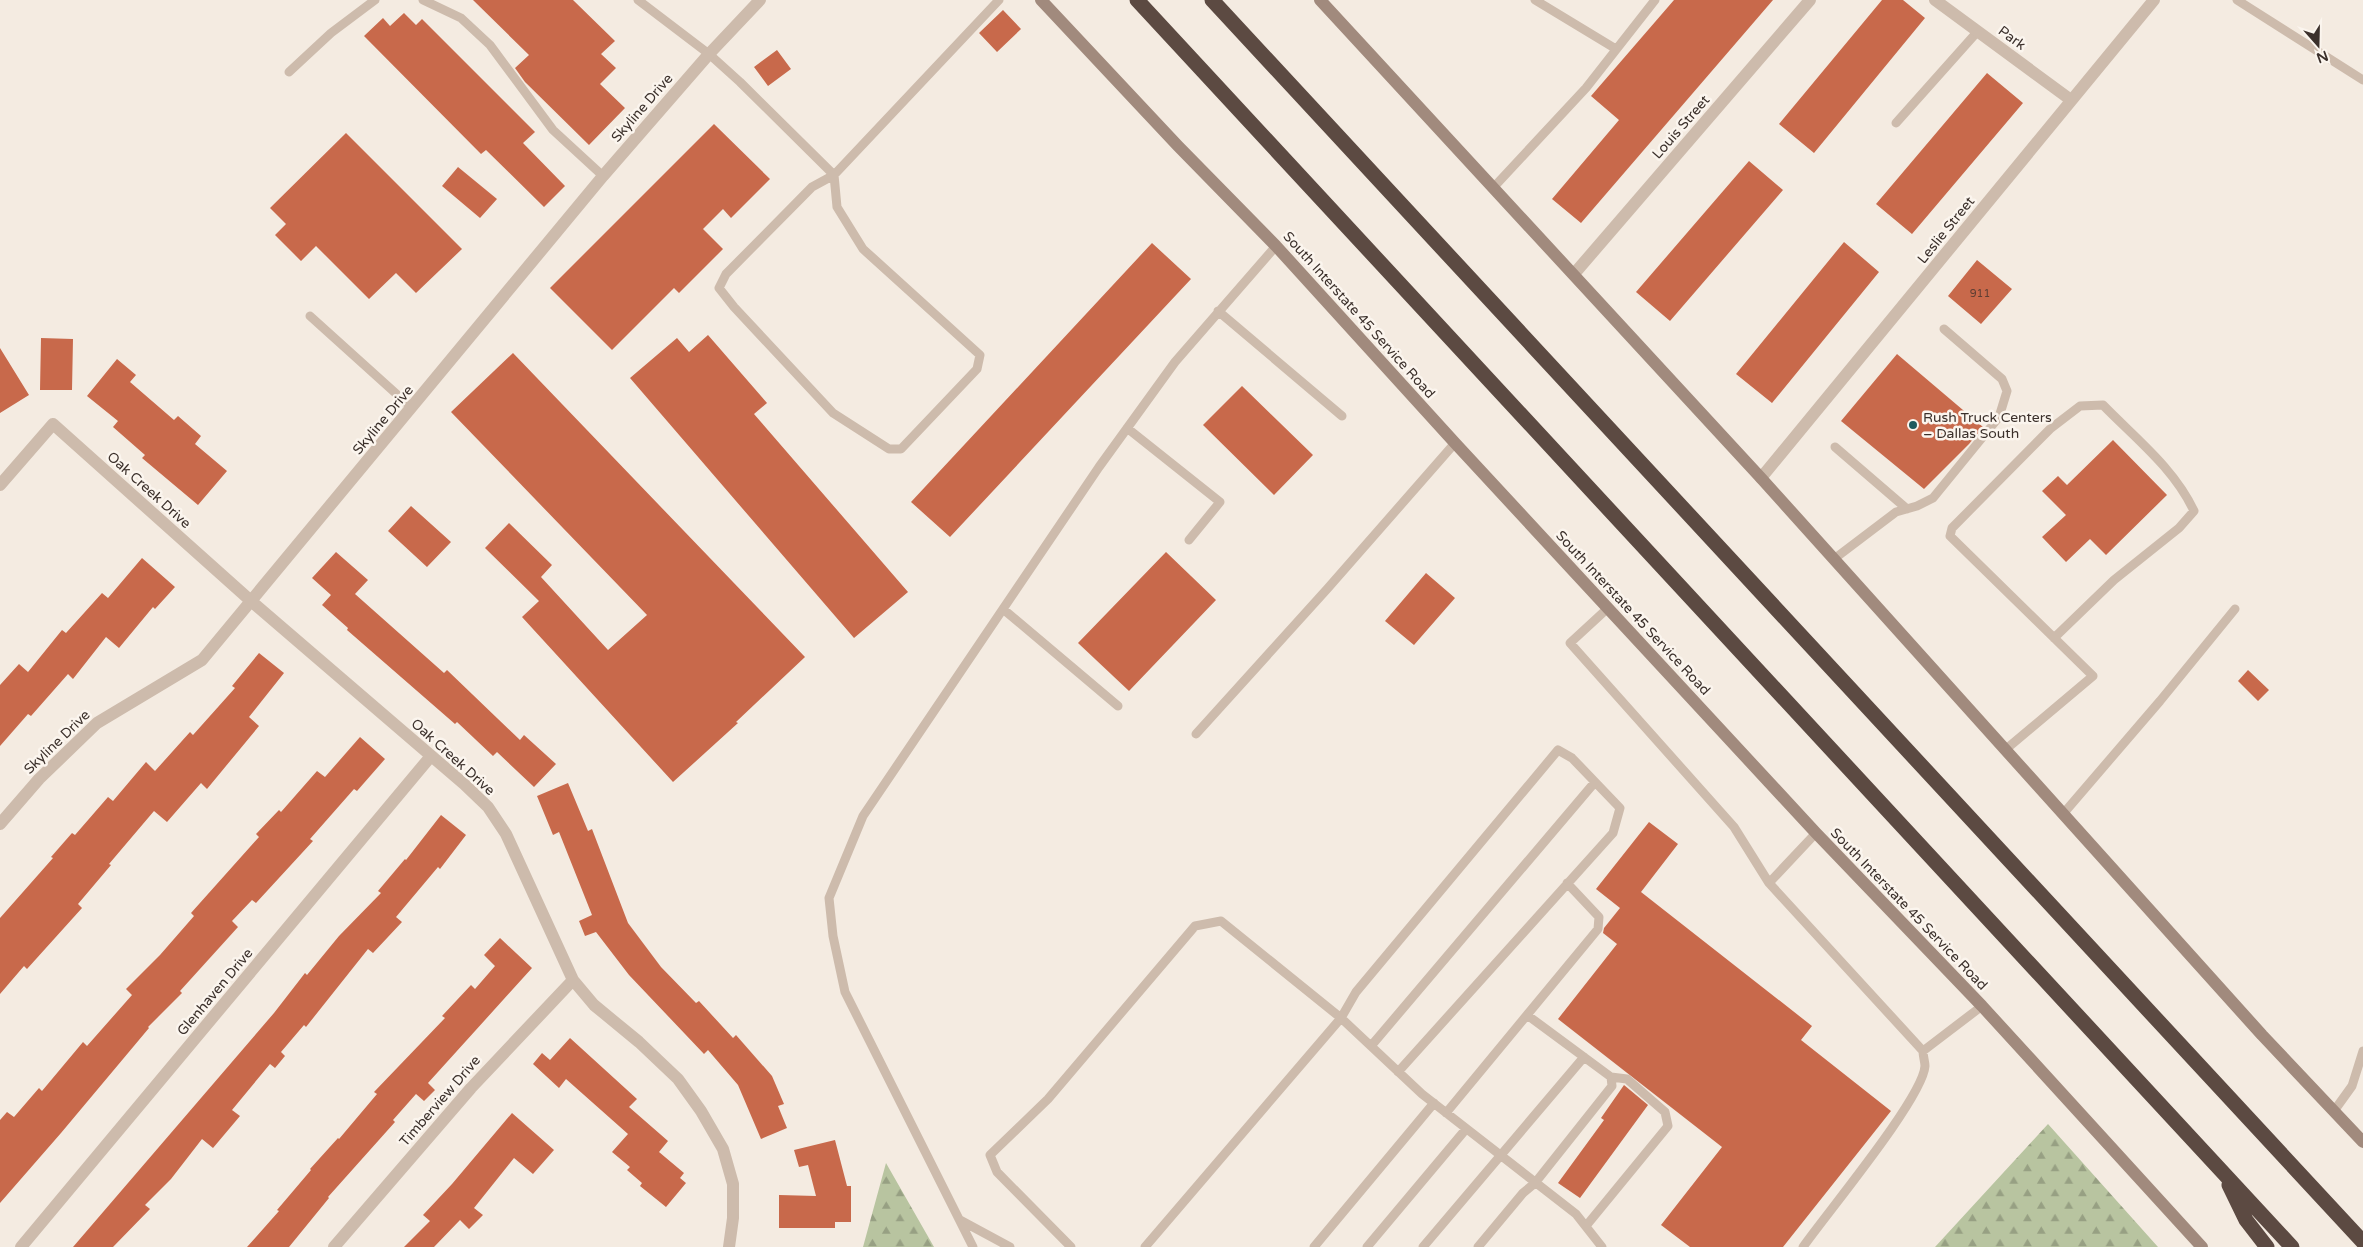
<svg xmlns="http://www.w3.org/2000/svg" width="2363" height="1247" font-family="'Varela Round',sans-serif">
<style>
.forest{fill:url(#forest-firs)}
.building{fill:#c8694b}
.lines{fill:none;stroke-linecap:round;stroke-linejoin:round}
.lane{stroke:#cdbbac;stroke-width:9}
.street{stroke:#cdbbac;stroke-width:12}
.secondary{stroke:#a18a7d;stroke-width:12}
.highway{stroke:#5c4a42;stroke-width:15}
.poi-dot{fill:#1f5a5e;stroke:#fbf5ee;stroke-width:2}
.labels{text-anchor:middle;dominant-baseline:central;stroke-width:5;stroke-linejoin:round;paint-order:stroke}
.number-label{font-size:11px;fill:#5e3e33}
.street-label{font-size:14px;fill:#3b302b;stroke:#fbf5ee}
.poi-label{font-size:14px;fill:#3b302b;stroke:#fbf5ee;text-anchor:start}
</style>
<defs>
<pattern id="forest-firs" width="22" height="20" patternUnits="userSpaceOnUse" patternTransform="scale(1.25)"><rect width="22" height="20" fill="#b8c4a0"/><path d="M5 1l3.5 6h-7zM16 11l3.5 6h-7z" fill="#97a083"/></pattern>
</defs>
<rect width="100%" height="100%" fill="#f4ebe1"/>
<path class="forest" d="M2048 1124 2158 1247H1935Z
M886 1163 934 1247H863Z"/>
<path class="building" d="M473 0H573L615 41 601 54 616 68 600 84 625 108 589 145 525 82 515 68 529 55Z
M1674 0H1773L1581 223 1552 199 1619 120 1591 96Z
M1882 0H1903L1925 18 1814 153 1779 124Z
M1003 10 1021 29 997 52 979 33Z
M404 13 416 25 422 19 535 132 523 143 565 186 544 207 486 150 481 154 364 36 383 18 390 26Z
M777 50 791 69 768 86 754 67Z
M1987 73 2023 103 1912 234 1876 204Z
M714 124 770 179 731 218 723 209 703 229 723 249 679 293 674 288 612 350 550 288Z
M346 133 462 249 416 293 396 273 369 299 316 246 301 261 275 235 286 224 270 208Z
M1749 161 1783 190 1670 321 1636 292Z
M458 167 497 199 480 218 442 186Z
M1844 242 1879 272 1772 403 1736 374Z
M1152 243 1191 279 950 537 911 502Z
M1977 260 2012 289 1981 324 1948 296Z
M708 335 767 403 754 414 908 592 854 638 630 378 677 338 689 352Z
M41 338 73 339 72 390H40Z
M0 348 29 395 0 413Z
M513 353 805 657 736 722 738 723 673 782 522 617 539 601 485 548 509 523 552 565 541 577 608 650 647 615 451 412Z
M1897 354 1983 427 1969 444 1924 489 1841 421Z
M117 359 136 375 130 382 174 420 178 416 201 436 195 444 227 471 198 505 142 458 145 455 113 427 118 421 87 396Z
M1242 386 1313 455 1274 495 1203 425Z
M2113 440 2167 495 2106 555 2090 539 2066 562 2042 537 2066 515 2042 491 2058 476 2067 485Z
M411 506 451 542 427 567 388 531Z
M336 552 368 580 355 594 444 673 447 670 520 740 524 735 556 764 534 787 497 752 493 756 457 722 455 724 347 630 348 628 322 605 331 595 312 578Z
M1166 552 1216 600 1129 691 1078 643Z
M142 558 175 587 155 609 153 607 119 648 106 637 73 679 68 674 31 716 28 714 0 746V685L19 664 28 672 62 630 66 633 102 593 108 598Z
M1426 573 1455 598 1414 645 1385 621Z
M259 653 284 673 249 717 259 726 207 789 201 783 167 822 154 811 109 864 111 865 78 904 82 908 27 969 24 966 0 994V918L53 858 51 857 72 833 75 835 108 797 113 801 146 762 155 771 190 732 193 735 235 688 232 686Z
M2248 670 2269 690 2258 701 2238 681Z
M360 737 385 759 357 791 354 789 310 839 313 841 256 903 252 900 232 921 238 927 180 991 182 993 148 1027 149 1028 61 1133 0 1203V1120L7 1112 14 1117 39 1088 42 1091 83 1042 87 1046 132 995 126 989 160 955 194 916 191 913 259 837 256 834 279 810 281 812 317 771 325 777Z
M568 783 588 831 592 829 628 923 661 967 696 1003 699 1001 733 1038 736 1035 772 1076 784 1104 778 1106 787 1128 761 1139 738 1085 708 1050 704 1054 629 975 596 932 585 936 579 921 592 915 559 832 553 835 537 796Z
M441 815 466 835 440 869 438 867 396 917 402 922 373 953 368 949 306 1027 304 1025 281 1052 285 1056 275 1068 270 1064 232 1110 240 1116 213 1148 202 1139 171 1179 145 1205 150 1209 113 1247H73L274 1013 305 973 307 975 339 936 381 893 378 891 405 859 406 860Z
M1649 822 1678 844 1641 892 1812 1026 1801 1040 1891 1111 1783 1247H1690L1661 1225 1722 1147 1558 1019 1617 944 1603 933 1604 928 1620 908 1596 889Z
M500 938 532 968 428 1083 435 1090 424 1101 416 1094 393 1120 395 1122 328 1197 329 1198 289 1247H247L279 1211 277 1210 311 1170 310 1169 338 1138 339 1139 377 1094 374 1092 445 1018 442 1016 471 985 475 989 495 966 484 955Z
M570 1038 637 1099 629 1107 668 1141 659 1152 684 1173 680 1178 686 1183 666 1207 640 1186 642 1183 627 1170 630 1167 612 1152 628 1134 566 1079 559 1088 533 1064 542 1053 550 1060Z
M1624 1085 1648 1105 1580 1198 1558 1183 1604 1120 1601 1118Z
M512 1113 554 1150 533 1174 514 1158 474 1208 483 1215 469 1229 460 1220 434 1247H404L430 1221 423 1215 452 1184Z
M835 1140 847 1186H851V1222H835V1228H779V1195L816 1196 808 1165 799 1167 794 1150Z"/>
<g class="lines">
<path class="lane" d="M423 0 461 18 490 45 553 130 603 176
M638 0 709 54 740 82 834 175 999 0
M1535 0 1616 49
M2237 0 2363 80
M289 72 331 33 375 0
M1896 123 1978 31
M834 175 837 207 863 249 980 355 977 369 901 449H889L833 413 734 307 719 288 726 274 812 187Z
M1493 188 1586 88 1655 0
M1218 311 1342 416
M310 316 412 408
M1127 428 1220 502 1189 540
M1835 447 1907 509
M1834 559 1896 512 1917 506 1933 498 1999 417 2007 391 2002 379 1944 329
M1608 608 1570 643 1734 827 1769 883
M1003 609 1118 706
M1196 734 1328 588 1455 443
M2005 750 2093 676 1950 536 1952 528 2050 429 2080 406 2103 405C2135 438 2174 468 2194 511L2179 528 2114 580 2054 638
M2063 814 2160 701 2235 609
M1816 833 1769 883 1923 1051 1982 1006
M1371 1046 1595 782
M1398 1072 1613 833 1620 808 1572 758 1558 750 1356 992 1341 1018 1422 1094 1576 1214 1602 1247
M2334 1111 2352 1086 2363 1051
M1446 1113 1598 929 1599 917 1567 883
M960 1220 1010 1247
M1586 1226 1668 1126 1665 1112 1627 1079 1611 1077
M973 1247 845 992 833 936 829 898 863 816 1099 467 1175 362 1276 246
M1071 1247 997 1172 990 1155 1048 1099 1195 926 1221 921 1341 1018 1145 1247
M1314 1247 1434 1103
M1367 1247 1466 1129
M1423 1247 1584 1057
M1478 1247 1523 1193 1535 1183 1612 1086 1611 1077 1527 1015
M1803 1247C1826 1214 1923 1098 1925 1066 1925 1062 1923 1056 1923 1051"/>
<path class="street" d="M1935 0 2071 100
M1574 274 1810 0
M1761 478 2154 0
M0 485 53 424 251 601 464 784 488 807 506 834 573 980 594 1005 639 1042 678 1079 701 1111 723 1149 733 1184V1218L729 1247
M0 824 39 779 97 723 202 660 603 176 709 54 760 0
M21 1247 431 756
M334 1247 471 1088 573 980"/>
<path class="secondary" d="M1041 0 1178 146 1276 246 1455 443 1816 833 1982 1006 2202 1247
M1320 0 1761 478 2262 1035 2363 1142"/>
<path class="highway" d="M1137 0 2292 1247
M1212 0 2363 1242
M2229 1185 2246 1220 2267 1247"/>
</g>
<circle class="poi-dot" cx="1913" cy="425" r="5"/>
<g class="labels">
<g class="number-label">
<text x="1980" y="293">911</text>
</g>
<g class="street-label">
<text transform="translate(2012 38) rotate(36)">Park</text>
<text transform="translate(642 108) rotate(-49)">Skyline Drive</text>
<text transform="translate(1681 127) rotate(-49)">Louis Street</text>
<text transform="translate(1946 230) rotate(-51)">Leslie Street</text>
<text transform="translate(1359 315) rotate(48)">South Interstate 45 Service Road</text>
<text transform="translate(383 420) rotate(-50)">Skyline Drive</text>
<text transform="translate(149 490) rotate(42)">Oak Creek Drive</text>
<text transform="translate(1633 613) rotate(47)">South Interstate 45 Service Road</text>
<text transform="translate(57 742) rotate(-44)">Skyline Drive</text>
<text transform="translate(453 757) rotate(42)">Oak Creek Drive</text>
<text transform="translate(1909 909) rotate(46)">South Interstate 45 Service Road</text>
<text transform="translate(215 992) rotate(-50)">Glenhaven Drive</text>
<text transform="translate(440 1101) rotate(-49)">Timberview Drive</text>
</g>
<g class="poi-label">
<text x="1923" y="417">Rush Truck Centers<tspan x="1923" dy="16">– Dallas South</tspan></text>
</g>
</g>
<g transform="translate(2318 45) rotate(160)" stroke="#fbf5ee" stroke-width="4" paint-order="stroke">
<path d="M0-4L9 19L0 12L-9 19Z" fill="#3b302b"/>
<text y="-8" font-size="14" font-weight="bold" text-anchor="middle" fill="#3b302b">N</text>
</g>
</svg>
